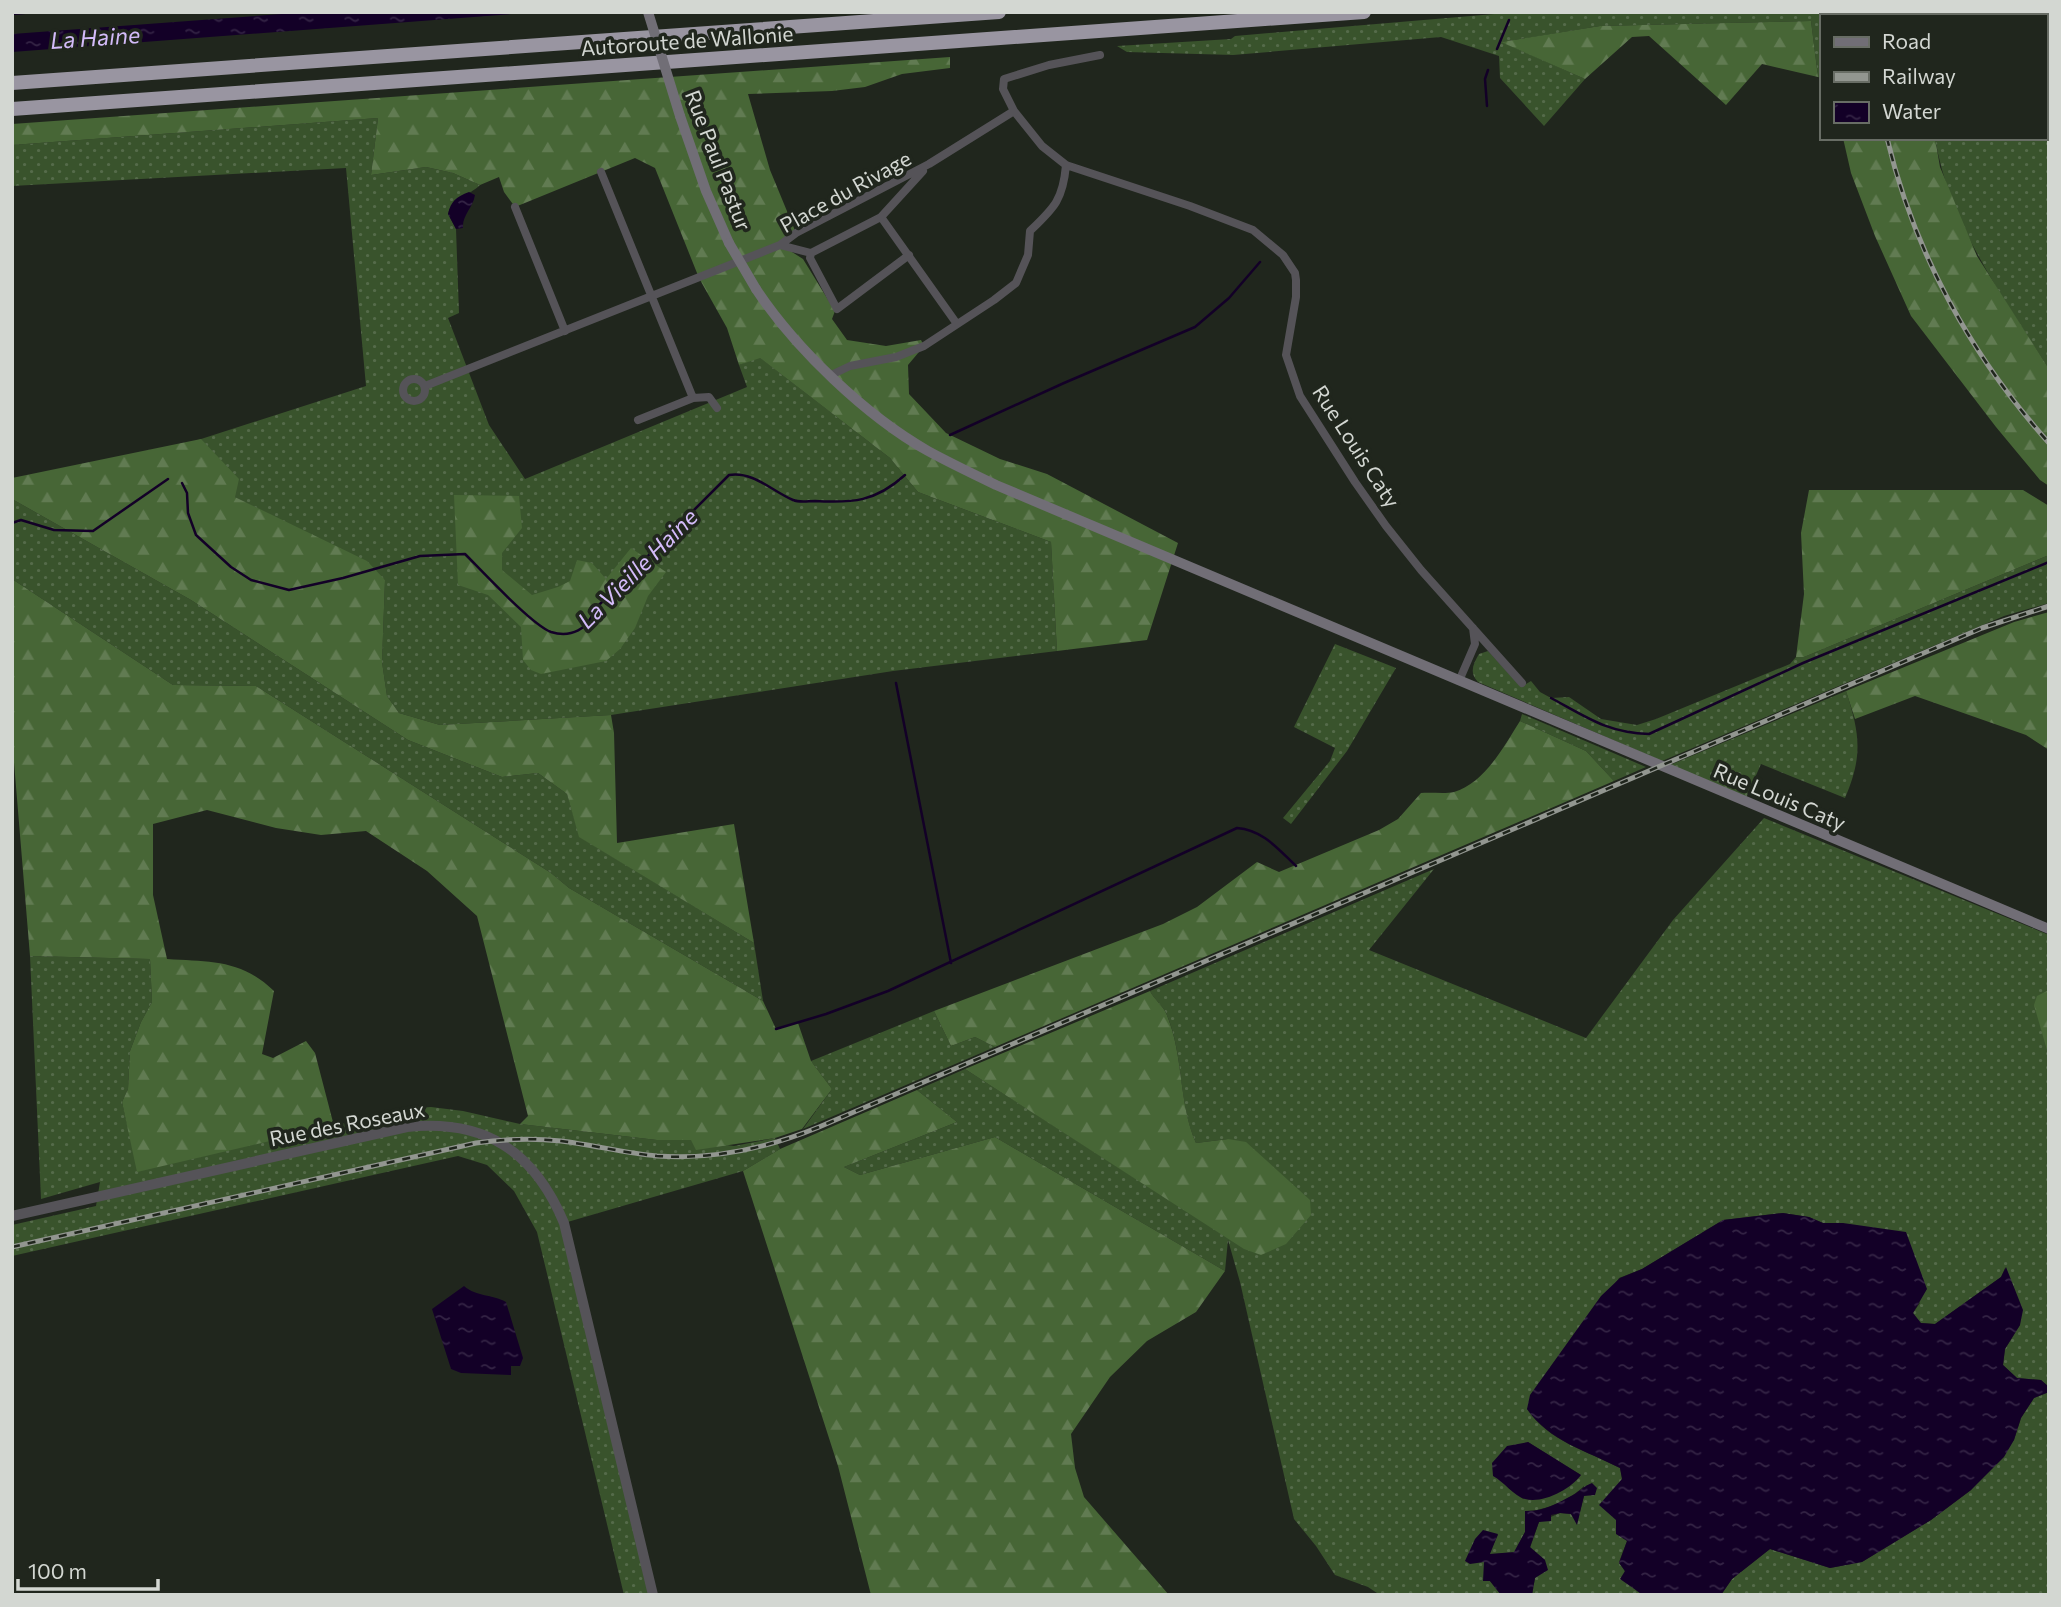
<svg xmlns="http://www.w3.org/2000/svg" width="2061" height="1607" font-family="Commissioner,sans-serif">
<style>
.grass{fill:url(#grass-dots);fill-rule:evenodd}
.forest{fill:url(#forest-firs)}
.water{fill:url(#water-ripples)}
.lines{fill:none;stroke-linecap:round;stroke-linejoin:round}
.stream{stroke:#130027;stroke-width:2.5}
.minor{stroke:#555358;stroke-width:8}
.tertiary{stroke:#555358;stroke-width:10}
.secondary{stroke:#716e76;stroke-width:10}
.motorway{stroke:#9995a1;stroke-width:14}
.rail-casing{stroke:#929690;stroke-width:5}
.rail{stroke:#20261d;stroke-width:2.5;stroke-dasharray:8;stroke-linecap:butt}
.secondary-bridge{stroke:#716e76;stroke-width:10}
.labels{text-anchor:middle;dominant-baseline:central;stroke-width:7;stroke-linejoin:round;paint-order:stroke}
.street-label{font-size:21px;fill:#d3d7d2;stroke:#20261d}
.water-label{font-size:23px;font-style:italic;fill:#d3bbf9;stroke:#20261d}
</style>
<defs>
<pattern id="grass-dots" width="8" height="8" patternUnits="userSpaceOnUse" patternTransform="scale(1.75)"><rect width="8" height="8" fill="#39532c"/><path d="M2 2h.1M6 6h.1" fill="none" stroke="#556b4a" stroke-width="1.8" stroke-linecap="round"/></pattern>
<pattern id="forest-firs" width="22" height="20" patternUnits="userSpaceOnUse" patternTransform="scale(1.75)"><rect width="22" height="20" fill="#476636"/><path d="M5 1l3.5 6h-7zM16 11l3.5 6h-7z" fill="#617b52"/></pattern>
<pattern id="water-ripples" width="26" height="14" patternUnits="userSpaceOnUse" patternTransform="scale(1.75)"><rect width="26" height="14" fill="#130027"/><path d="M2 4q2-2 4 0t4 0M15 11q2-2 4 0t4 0" fill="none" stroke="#342445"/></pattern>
</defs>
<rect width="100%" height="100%" fill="#20261d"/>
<path class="grass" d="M1518 12H1837L1836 16H1821V78L1818 77 1811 21 1600 26 1502 42 1585 79 1544 126 1500 78 1499 56 1441 37 1233 55 1127 52 1117 46 1231 39 1235 36Z
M1944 12H2049V369C2003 297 1949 224 1935 138H2045V16H1942Z
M378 118 371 175 426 167 453 173 480 185C469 196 452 197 448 214L456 229 459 313 448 318 489 425 525 479 747 387 739 365 759 357 890 458 918 492 1051 542 1057 651 893 671 611 715 440 725 399 713 387 696 382 662 385 580 296 528 235 497 198 440 366 386 346 168 12 186V145Z
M12 499 191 600 408 740 502 777 538 773 567 794 580 837 754 943 763 1001 569 888 551 873 256 686 173 685 12 579Z
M2049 555V603L2004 616 1662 761 1478 682C1469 673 1473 664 1479 654L1488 651 1521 687 1531 681 1540 692 1551 698 1569 697 1601 719 1637 725 1656 719 1790 664 1796 657H1804Z
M1335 644 1396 668 1347 751 1291 824 1283 818 1330 761 1335 748 1294 727Z
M1846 691C1860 734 1863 756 1845 798L1761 764 1746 798 1670 765Z
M1522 714 1646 767 1614 781 1586 751 1520 721Z
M1764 818 2049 935V1387L2041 1380 2017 1378 2003 1365 2005 1349 2020 1325 2005 1268 2001 1277 1935 1324 1920 1323 1913 1313 1920 1303 1843 1223H1823L1809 1217 1783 1213 1723 1220 1642 1269 1619 1278 1527 1409C1548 1441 1587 1451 1620 1468L1622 1478 1616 1520 1627 1541 1619 1562C1629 1575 1628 1587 1643 1595H1532L1535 1578 1545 1560 1530 1548 1539 1522 1560 1513 1571 1514 1577 1523 1584 1496V1486C1570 1500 1545 1511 1525 1511V1532L1514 1553 1489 1554 1498 1535 1491 1534 1484 1562 1489 1580 1501 1595H1380L1368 1587 1335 1575 1316 1546 1294 1519 1240 1282 1228 1240 1225 1271 995 1137 860 1175 844 1167 957 1122 917 1090 965 1069 1227 1237 1228 1139 1196 1143C1178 1103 1184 1053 1166 1013 1162 1005 1154 999 1150 991L1434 869 1369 950 1586 1038 1673 920ZM1528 1442 1581 1475 1523 1499 1502 1481Z
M30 956 150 959 152 1002 141 1022 130 1051 128 1089 122 1102 138 1171 405 1109 431 1107 463 1111 520 1124 657 1140H691L734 1146 775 1138 780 1149 743 1171 564 1223 653 1595H624L537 1232 514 1191 487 1165 458 1156 12 1256V1225L96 1206 100 1182 41 1199Z
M934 1011 951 1046 975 1037 995 1047 803 1129 832 1089 811 1061Z
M2049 1392V1595H1721L1732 1579 1770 1549 1830 1568 1862 1562 1931 1520 1971 1490 2014 1440 2021 1418 2034 1398Z"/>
<path class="forest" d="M1811 21 1818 77 1762 64 1726 105 1649 36 1632 37 1585 79 1501 42 1600 26Z
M950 57V68L902 74 865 87 832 91 748 94 770 170 796 233 781 245 803 259 835 311 832 319 847 340 886 346 921 340 924 346 908 365 909 394 946 433 1000 459 1047 474 1178 543 1147 640 1057 651 1051 542 918 492 890 458 760 358 739 365 727 328 699 278 655 168 635 158 515 207 504 192 499 177 480 185 453 173 426 167 371 175 378 118 12 145V124Z
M1843 138H1935L1940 167 1977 256 2049 369V486L2040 480 1996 427 1911 316 1875 236 1851 173Z
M201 439 239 479 235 497 367 561 385 580 382 662 387 696 399 713 440 725 611 715 614 733 617 843 734 824 754 943 579 837 567 794 538 773 502 777 408 740 191 600 12 499V478Z
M1809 490H2023L2049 506V555L1804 657H1796L1804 594 1801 533Z
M454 495 519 496 522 528 502 553V570L532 595 558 587 570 581 577 560 592 563 606 579 631 548 666 572 648 596 635 628 620 649 606 661 541 674 531 670 523 660 521 627 488 595 458 585Z
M12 579 173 685 256 686 551 873 569 888 763 1001 776 1029 798 1023 811 1061 832 1089 802 1129 775 1138 696 1150 691 1140H657L520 1124 528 1116 477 916 427 871 366 831 321 835 276 828 207 810 153 824V895L167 959C210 962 241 959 274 991L262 1054 273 1058 306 1041 315 1053 334 1126 137 1172 122 1102 128 1089 130 1051 141 1022 152 1002 150 959 30 956 12 738Z
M2049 612V750L2026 735 1915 696 1855 719 1846 691 2014 622Z
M1520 721 1586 751 1614 781 995 1047 975 1037 951 1046 934 1011 1163 924 1197 907 1257 862 1279 872 1379 830 1398 819 1421 793C1431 792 1445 794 1454 792 1485 783 1504 746 1520 721Z
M2049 990V1057L2034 1005 2037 996Z
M1150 991C1154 999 1162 1005 1166 1013 1184 1054 1178 1102 1196 1143L1228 1139 1246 1142 1310 1200 1311 1215 1286 1244 1261 1255 1244 1249 965 1069Z
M917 1090 957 1122 844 1167 860 1175 995 1137 1225 1271 1196 1312 1147 1341 1110 1377 1071 1434 1075 1468 1084 1497 1169 1595H871L838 1466 743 1171 780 1149Z"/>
<path class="water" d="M309 12H539L12 52V34Z
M469 192 475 195C473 208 462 215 463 228L456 229 448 214C451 201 456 197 469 192Z
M1783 1213 1809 1217 1823 1223H1843L1906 1232 1927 1289 1913 1313 1921 1323 1935 1324 2001 1277 2006 1267 2023 1310 2020 1325 2005 1349 2003 1365 2017 1378 2041 1380 2049 1387V1392L2034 1398 2021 1418 2014 1440 2004 1457 1971 1490 1931 1520 1862 1562 1830 1568 1770 1549 1732 1579 1721 1595H1643L1620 1579 1625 1571 1619 1563 1627 1541 1616 1534V1520L1599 1505 1622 1479 1620 1468C1587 1451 1549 1441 1527 1409L1530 1395 1601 1296 1620 1278 1642 1269 1723 1220Z
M464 1286C477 1297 492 1294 506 1302L523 1358 520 1366H511V1375L461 1373 451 1369 432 1309Z
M1528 1442 1581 1475C1571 1489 1543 1504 1525 1499 1514 1496 1504 1482 1493 1476L1492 1463 1507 1446Z
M1592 1483 1597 1488 1595 1495 1584 1496 1577 1525 1571 1514 1560 1513 1551 1515V1521L1539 1522 1530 1547 1545 1560 1548 1570 1535 1578 1532 1595H1501L1490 1581H1483L1484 1562 1470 1564 1465 1561 1475 1539 1483 1530 1498 1534 1490 1554 1514 1552 1525 1532V1511C1542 1512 1558 1503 1573 1495 1580 1491 1584 1486 1592 1483Z"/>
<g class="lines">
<path class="stream" d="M12 14 34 12
M1497 49 1509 20
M1487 106 1485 79 1488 70
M950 435 1064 383 1195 327 1229 298 1260 262
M182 483 187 493 188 513 196 535 231 567 251 580 289 590 343 578 420 556 465 554C482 571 532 625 551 632 571 638 589 629 594 610L729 475C753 471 772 491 793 500 800 503 808 501 815 501 853 503 875 502 905 475
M12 523 21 520 54 530 93 531 168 479
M896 683 951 963
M1551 698C1586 717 1608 733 1649 734L1803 663 2049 562
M776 1029 826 1014 888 991 1237 828C1263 830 1278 849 1296 866"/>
<path class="minor" d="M1100 55 1049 65 1004 79 1003 89 1014 111 1042 146 1066 165 1190 206 1253 230 1283 255 1295 273 1296 280V297L1286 355 1300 396 1355 482 1386 526 1421 570 1522 683
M601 172 693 398 709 397 717 408
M515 207 565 331
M881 217 957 324
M780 245 811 253
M909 255 837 309 810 258 811 253 881 217 923 171
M831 375 850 366 896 357 924 346 994 300 1016 283 1028 255 1030 231C1054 208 1063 200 1066 165
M403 390a11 11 0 1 1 22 0a11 11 0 1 1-22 0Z
M425 386 780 245 796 233 929 164 1014 111
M638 420 693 398
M1459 681 1475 644 1473 628"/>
<path class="tertiary" d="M12 1216 407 1127C485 1119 534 1151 564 1223L653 1595"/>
<path class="secondary" d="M680 116 706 191 729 243
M756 289C795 348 866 416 928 451 950 463 973 474 996 485L2049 929"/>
<path class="motorway" d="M12 83 999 12
M12 109 1364 12"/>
<defs>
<path id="rail" d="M1868 12V16
M1887 138C1914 252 1971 356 2049 443
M12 1247 476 1143C504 1139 533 1138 561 1141 593 1145 625 1153 657 1156 713 1160 768 1148 819 1127L1982 628 2049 606"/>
</defs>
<use href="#rail" class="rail-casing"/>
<use href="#rail" class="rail"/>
<path class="secondary-bridge" d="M648 12 680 116
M729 243 756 289"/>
</g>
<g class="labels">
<g class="street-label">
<text transform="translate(687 40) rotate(-4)">Autoroute de Wallonie</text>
<text transform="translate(719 160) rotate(69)">Rue Paul Pastur</text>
<text transform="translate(845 191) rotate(-29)">Place du Rivage</text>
<text transform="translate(1357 446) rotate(57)">Rue Louis Caty</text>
<text transform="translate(1780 796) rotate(23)">Rue Louis Caty</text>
<text transform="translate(347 1123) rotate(-11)">Rue des Roseaux</text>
</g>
<g class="water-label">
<text transform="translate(95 37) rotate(-4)">La Haine</text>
<text transform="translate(637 568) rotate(-45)">La Vieille Haine</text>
</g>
</g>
<rect width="2061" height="1607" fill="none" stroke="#d3d7d2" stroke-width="28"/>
<rect x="1820" y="14" width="228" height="126" fill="#20261d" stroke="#686d65" stroke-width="2"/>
<rect x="1834" y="37" width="35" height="10" fill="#716e76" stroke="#686d65" stroke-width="2"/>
<text x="1882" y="49" font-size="21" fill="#d3d7d2">Road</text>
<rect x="1834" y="72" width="35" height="10" fill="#929690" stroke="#686d65" stroke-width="2"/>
<text x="1882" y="84" font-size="21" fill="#d3d7d2">Railway</text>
<rect x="1834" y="102" width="35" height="21" fill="url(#water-ripples)" stroke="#686d65" stroke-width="2"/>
<text x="1882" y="119" font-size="21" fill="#d3d7d2">Water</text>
<path d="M18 1579v10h140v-10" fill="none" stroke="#d3d7d2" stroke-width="3.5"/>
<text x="28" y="1579" font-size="21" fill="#d3d7d2" stroke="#20261d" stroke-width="5" paint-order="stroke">100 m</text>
</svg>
